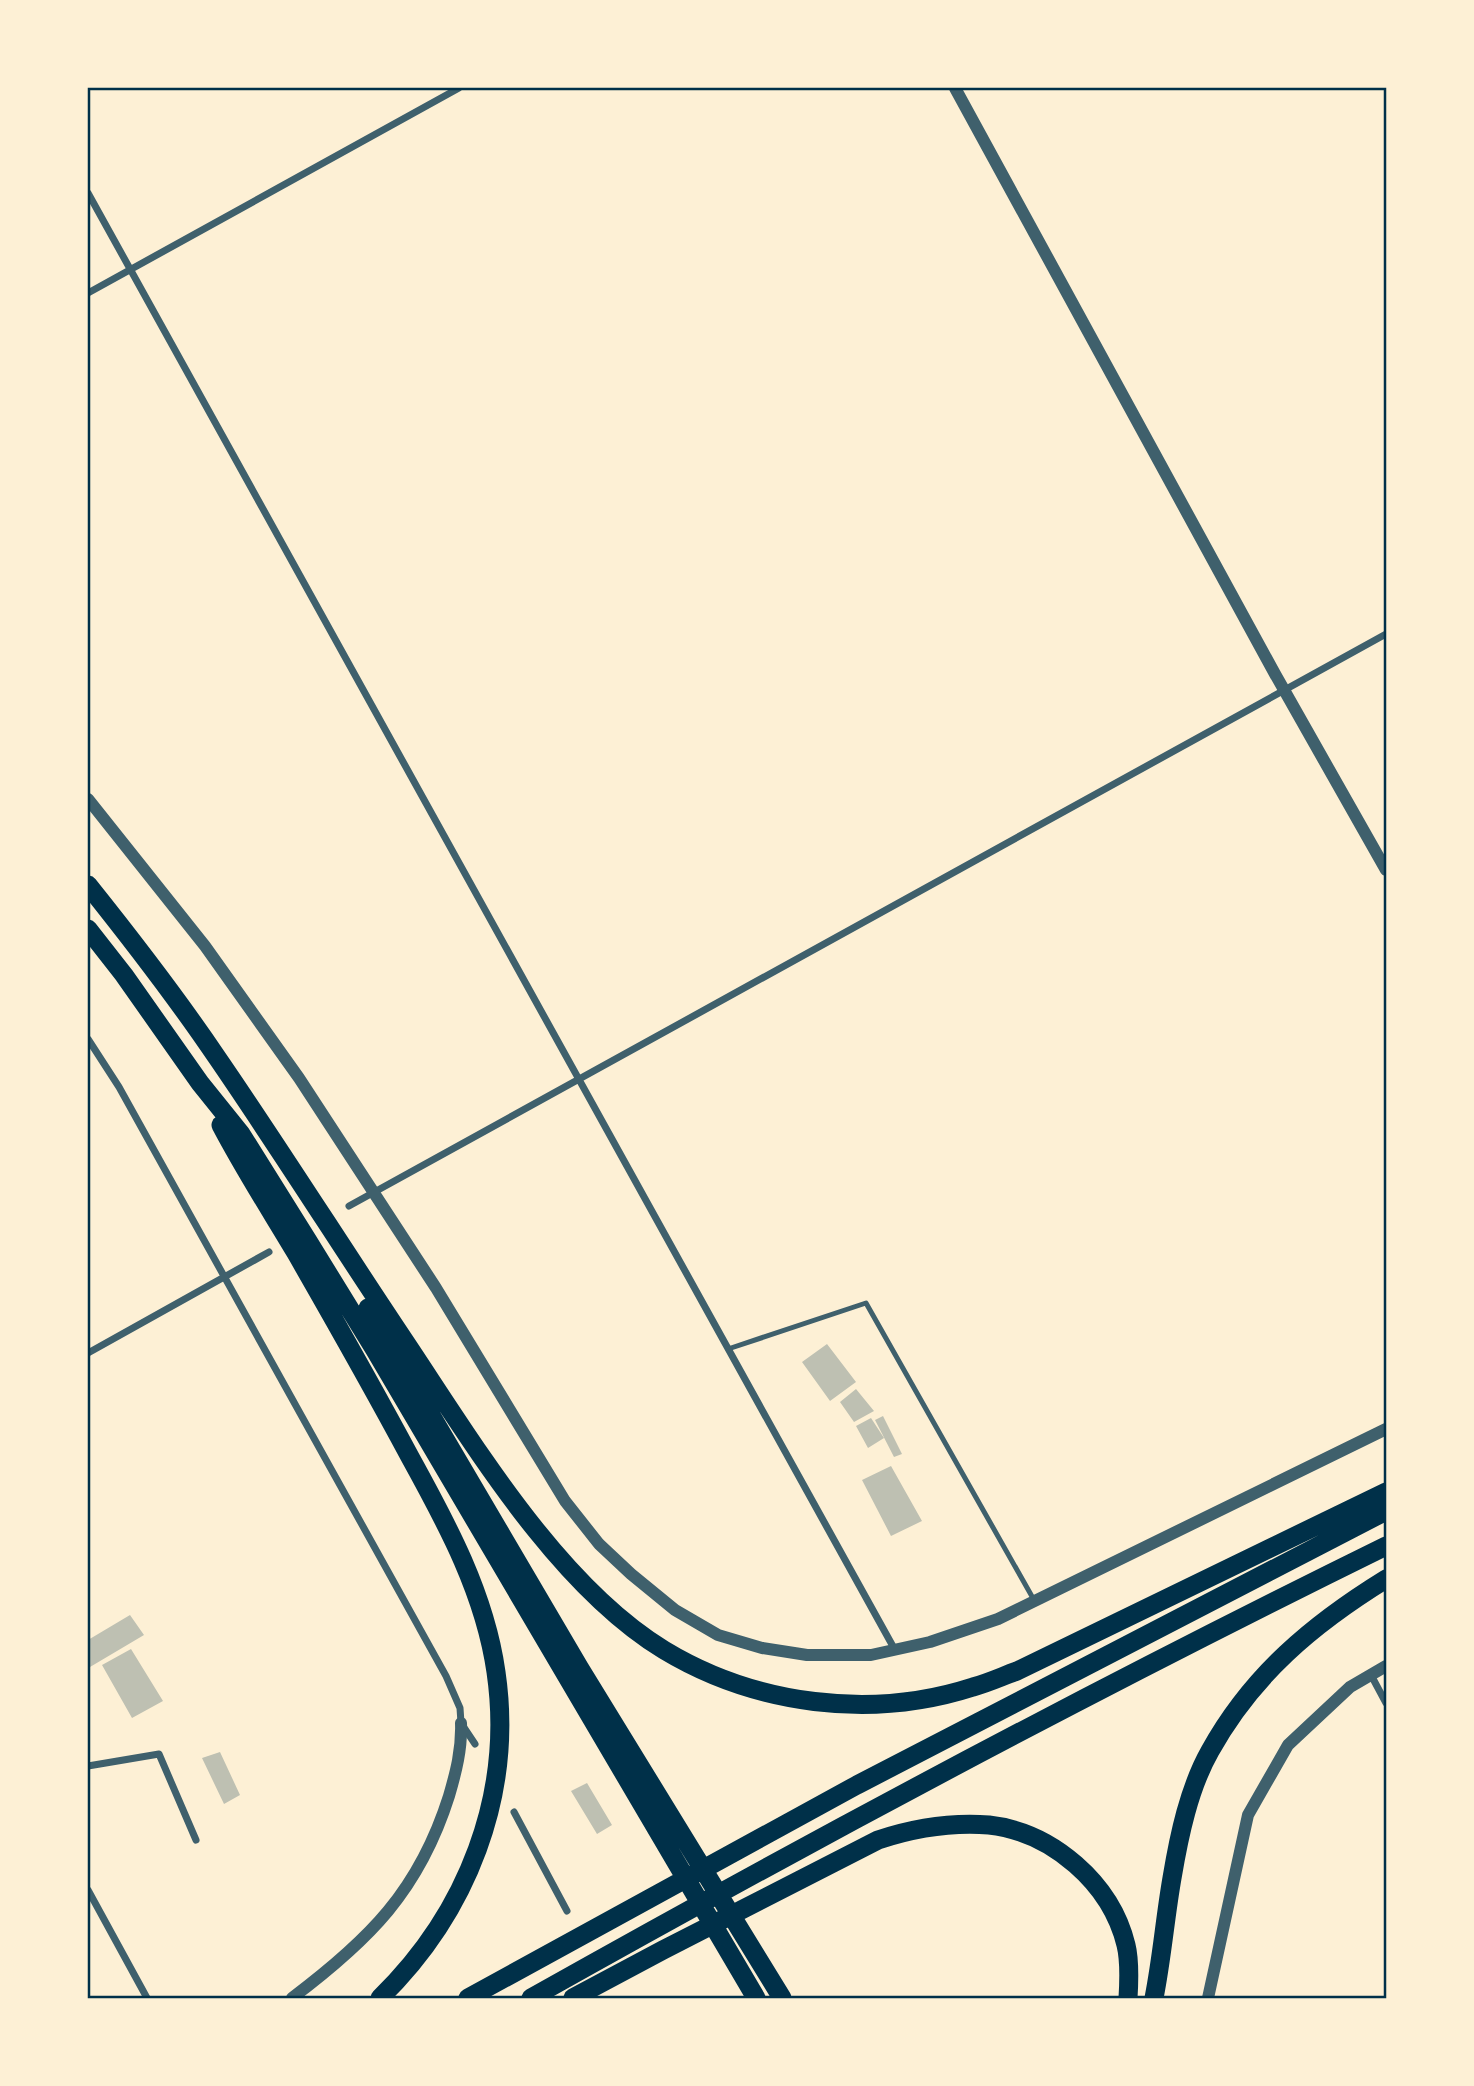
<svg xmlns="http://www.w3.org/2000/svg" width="1474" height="2086" font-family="Mulish,sans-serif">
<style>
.building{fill:#bec0b2}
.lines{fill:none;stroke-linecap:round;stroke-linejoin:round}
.service{stroke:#3f606c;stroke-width:5}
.minor{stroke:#3f606c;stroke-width:7}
.tertiary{stroke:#3f606c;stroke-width:12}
.motorway{stroke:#003049;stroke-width:19}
.neatline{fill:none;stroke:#003049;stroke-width:2.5}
</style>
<rect width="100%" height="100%" fill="#fdf0d5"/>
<path class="building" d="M827 1344 856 1382 830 1401 802 1362Z
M856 1389 874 1411 854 1422 840 1402Z
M883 1416 902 1454 894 1457 875 1420Z
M871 1418 884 1438 868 1448 856 1426Z
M891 1466 922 1521 891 1536 862 1480Z
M130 1615 144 1635 90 1667 88 1663V1640Z
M131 1649 163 1701 132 1718 102 1665Z
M220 1752 240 1795 224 1804 202 1758Z
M587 1783 612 1825 597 1834 571 1791Z"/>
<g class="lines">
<path class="service" d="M728 1349 866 1303 1034 1600"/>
<path class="minor" d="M88 193 895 1650
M88 293 459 88
M88 1039 119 1087 446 1676 460 1708 461 1723 475 1744
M349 1206 1386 634
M88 1353 269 1252
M1371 1675 1386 1703
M88 1766 159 1754 196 1840
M514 1812 567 1911
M88 1890 147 1998"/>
<path class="tertiary" d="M955 88 1275 674 1386 870
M88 799 205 946 299 1078 436 1288 565 1501 599 1544 631 1574 675 1610 718 1635 762 1648 807 1655H871L930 1642 998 1619 1386 1429
M292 1998C369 1940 419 1891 449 1796 456 1772 462 1749 461 1723
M1208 1998 1248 1815 1288 1745 1350 1687 1386 1666"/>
<path class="motorway" d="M88 885C132 940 176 997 216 1056 280 1149 341 1246 404 1340 473 1443 557 1585 664 1650 755 1705 871 1720 973 1687 988 1683 1003 1676 1017 1671L1386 1492
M88 929 124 975 200 1083 241 1134 308 1241 375 1350 756 1998
M221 1125C244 1169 271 1211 296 1253 335 1321 373 1388 410 1457 447 1524 485 1594 496 1672 514 1795 467 1913 380 1998
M368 1308 579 1667 782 1998
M468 1998 857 1785 1386 1511
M531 1998C812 1840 1097 1688 1386 1546
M573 1998 663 1950 878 1840C914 1828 950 1822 989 1825 1052 1832 1111 1883 1126 1945 1130 1961 1129 1982 1128 1998
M1154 1998C1162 1958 1165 1918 1172 1878 1179 1836 1189 1788 1210 1751 1252 1675 1313 1624 1386 1579"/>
</g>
<rect width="1474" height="2086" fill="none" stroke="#fdf0d5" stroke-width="178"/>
<rect x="89" y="89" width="1296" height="1908" class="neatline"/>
</svg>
